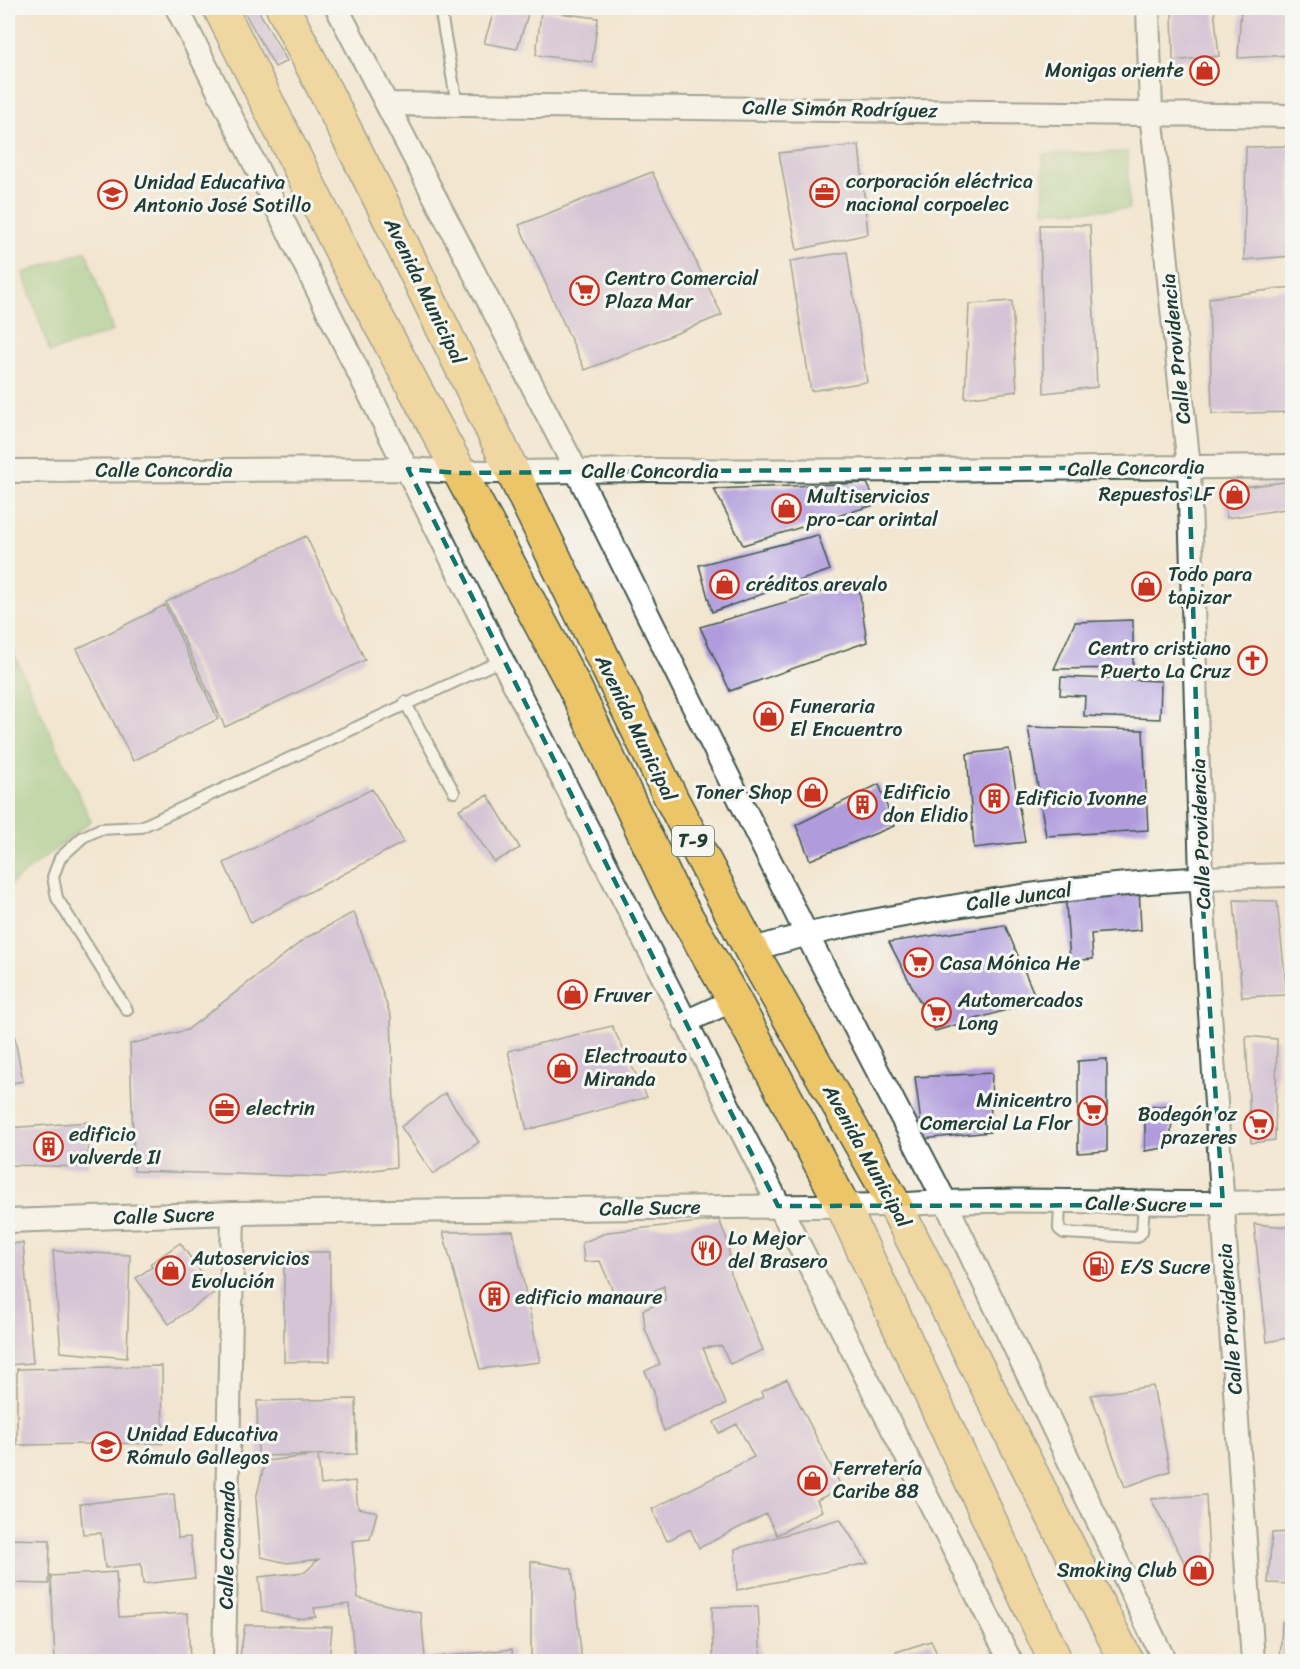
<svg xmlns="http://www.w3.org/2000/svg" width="1300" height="1669" font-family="Sriracha,sans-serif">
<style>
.green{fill:#88c67d;stroke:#548258;stroke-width:1.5}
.building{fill:#b09cdd}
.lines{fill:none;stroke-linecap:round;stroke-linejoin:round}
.lane-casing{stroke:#3f564b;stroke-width:14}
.street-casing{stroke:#3f564b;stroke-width:26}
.highway-casing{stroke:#3f564b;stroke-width:36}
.lane{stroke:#fff;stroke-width:10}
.street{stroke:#fff;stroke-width:22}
.highway{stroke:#edc569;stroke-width:33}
.marked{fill:none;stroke:#0f766e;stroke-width:4.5;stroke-dasharray:12 8;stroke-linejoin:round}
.labels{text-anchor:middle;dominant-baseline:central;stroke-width:6;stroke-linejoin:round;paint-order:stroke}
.shield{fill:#f6f6f2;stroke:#60746d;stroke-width:1.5}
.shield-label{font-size:18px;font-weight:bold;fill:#1f3d34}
.poi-label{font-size:20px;fill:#1f3d34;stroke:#f6f6f2;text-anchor:start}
.street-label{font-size:20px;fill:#1f3d34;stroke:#f6f6f2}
</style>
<rect width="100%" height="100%" fill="#f6f6f2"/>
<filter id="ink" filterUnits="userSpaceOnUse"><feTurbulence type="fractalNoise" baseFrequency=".0167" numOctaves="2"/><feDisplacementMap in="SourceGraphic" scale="12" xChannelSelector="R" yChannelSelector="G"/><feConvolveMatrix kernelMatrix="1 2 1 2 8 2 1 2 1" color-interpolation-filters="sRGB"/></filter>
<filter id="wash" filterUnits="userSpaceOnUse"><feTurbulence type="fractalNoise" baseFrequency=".008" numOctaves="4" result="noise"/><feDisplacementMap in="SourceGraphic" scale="24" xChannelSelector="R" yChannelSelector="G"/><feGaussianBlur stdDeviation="1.35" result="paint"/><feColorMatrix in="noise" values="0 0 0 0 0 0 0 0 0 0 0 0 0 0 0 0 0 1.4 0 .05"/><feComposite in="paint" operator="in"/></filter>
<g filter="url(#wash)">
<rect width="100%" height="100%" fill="#f2e6d0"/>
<path class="green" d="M1128 152 1129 209 1044 211 1043 154Z
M86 251 113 331 50 352 23 273Z
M8 641 91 821 8 886Z"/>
<g id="blocks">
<path class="building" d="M242 8H257L287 61 275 67Z
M495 8H530L517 49 484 43Z
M1172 8H1214L1219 56 1173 61Z
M1241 8H1292V55L1238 58Z
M541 11 598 18 592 62 536 55Z
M859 145 868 234 797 250 779 153Z
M1290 146 1292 256 1244 260 1246 147Z
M652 172 722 315 585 370 519 225Z
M1040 225H1090L1097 387 1044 393Z
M847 252 867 382 811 391 790 261Z
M1292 287V412L1212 414 1209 298Z
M1012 301 1017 391 965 398 969 304Z
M1292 481V508L1227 518 1220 490Z
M867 483 877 504 743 545 714 489Z
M818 535 830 570 712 612 699 565Z
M306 536 365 660 225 727 166 602Z
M858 581 867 642 730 691 700 627Z
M165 605 218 719 133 761 77 649Z
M1133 620V668L1054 669 1075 622Z
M1061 677 1161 681 1160 719 1084 716 1085 696 1060 695Z
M1028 727 1143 730 1148 830 1046 836Z
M1009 749 1025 842 974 848 967 754Z
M879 784 894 826 810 860 796 825Z
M372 789 404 842 251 923 224 863Z
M488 795 520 848 494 862 459 809Z
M1139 887 1141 930 1091 934 1093 959 1070 961 1065 891Z
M1234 900 1277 901 1287 995 1242 997Z
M354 912 391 1017 396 1167 324 1177 134 1171 130 1044 187 1030 306 938Z
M1005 925 1037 1001 935 1031 889 942Z
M8 1003 23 1081 8 1084Z
M612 1026 647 1097 527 1130 508 1051Z
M1246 1036 1277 1039 1275 1140 1251 1143Z
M1107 1059V1151L1078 1153V1061Z
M992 1073 990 1132 923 1139 915 1077Z
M445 1093 479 1142 433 1174 401 1127Z
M1173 1105 1170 1147 1145 1151V1107Z
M89 1122 88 1167 8 1165V1128Z
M719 1220 728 1242 731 1275 763 1350 730 1364 722 1346 703 1348 726 1404 664 1431 656 1411 654 1391 645 1371 660 1364 645 1329 643 1310 665 1301 664 1286 645 1295 616 1298 600 1261 584 1262 582 1243 608 1232Z
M1254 1224 1288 1227 1292 1258V1337L1267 1342Z
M513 1231 540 1362 480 1369 443 1232Z
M23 1243 33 1363 8 1365V1244Z
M180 1243 215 1292 169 1324 136 1278 152 1267 150 1264Z
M53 1251 130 1255 127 1358 61 1352Z
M284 1252H330V1361L284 1362Z
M162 1366 163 1443 17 1445V1369Z
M787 1379 842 1488 817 1500 822 1511 777 1535 766 1514 699 1548 690 1529 667 1541 652 1509 754 1457 737 1424 719 1433 714 1422 763 1397 761 1392Z
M1153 1386 1170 1471 1125 1487 1091 1395Z
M356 1399 357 1454 258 1456 257 1401Z
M318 1455 321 1485 355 1481 358 1508 377 1512 370 1539 352 1541 358 1598 421 1613 425 1658 512 1649 513 1662H355L349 1604 314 1608 316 1617 297 1619 262 1611 259 1577 305 1572 319 1559 287 1563 261 1557 256 1499 265 1461Z
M174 1494 178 1538 190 1537 195 1578 143 1584 141 1564 105 1568 101 1533 83 1534 80 1504Z
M1206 1495 1209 1561 1190 1573 1151 1499Z
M840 1519 868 1563 737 1590 735 1549Z
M1292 1532V1584L1268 1583 1272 1533Z
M8 1539 50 1540 49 1584 8 1583Z
M531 1561 572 1569 582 1662H531Z
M116 1572 119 1617 188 1613 190 1662H55L51 1576Z
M758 1606 761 1662H713L712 1607Z
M1292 1620V1662H1280L1282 1622Z
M245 1625 332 1627 329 1662H239Z
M931 1641 941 1662H900L896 1652Z"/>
</g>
</g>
<g filter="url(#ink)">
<use href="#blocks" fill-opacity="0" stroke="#3f564b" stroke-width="1.5"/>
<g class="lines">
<defs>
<path id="lane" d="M440 8 457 104
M405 702 454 792
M127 1010 57 898 53 877 60 858 83 837 100 829 141 827 502 660
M1060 1202 1059 1229 1064 1233 1137 1237 1142 1232 1144 1204"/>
<path id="street" d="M177 8 502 660 1011 1662
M337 8 576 470 806 933 945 1201 1165 1662
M1148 8 1151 113 1189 467 1201 877 1253 1662
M387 104 1292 116
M8 471 408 469C489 475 571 470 653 470 866 472 1079 468 1292 466
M751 950C805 933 860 923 916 913 1041 890 1165 877 1292 875
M685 1022 734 1000
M8 1221 233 1213 895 1205C1027 1194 1160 1208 1292 1201
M224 1662 233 1213"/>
<path id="highway" d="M220 8 346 260 574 686 671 890 734 1000 842 1204 1056 1662
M283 8 382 203 672 800 751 950 895 1205 1127 1662"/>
</defs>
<use href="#lane" class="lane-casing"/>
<use href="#street" class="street-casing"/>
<use href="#highway" class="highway-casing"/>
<use href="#lane" class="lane"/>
<use href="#street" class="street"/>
<use href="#highway" class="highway"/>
</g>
</g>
<path d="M0 0H1300V1669H0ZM1189 467 1201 877 1223 1205 778 1206 408 469 458 473Z" fill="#f2e6d0" fill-opacity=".55" fill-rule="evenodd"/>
<path class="marked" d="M1189 467 1201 877 1223 1205 778 1206 408 469 458 473Z"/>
<defs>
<symbol id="shop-ring" viewBox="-11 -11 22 22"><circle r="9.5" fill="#f6f6f2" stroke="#c8321e" stroke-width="1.5"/><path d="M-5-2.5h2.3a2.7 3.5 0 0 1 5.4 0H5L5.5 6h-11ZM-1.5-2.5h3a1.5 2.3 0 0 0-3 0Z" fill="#c8321e"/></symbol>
<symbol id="office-ring" viewBox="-11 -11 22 22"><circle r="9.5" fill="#f6f6f2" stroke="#c8321e" stroke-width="1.5"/><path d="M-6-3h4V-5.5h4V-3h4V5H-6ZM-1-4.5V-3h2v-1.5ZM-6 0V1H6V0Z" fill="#c8321e"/></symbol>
<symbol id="school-ring" viewBox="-11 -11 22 22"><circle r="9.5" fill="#f6f6f2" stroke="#c8321e" stroke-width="1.5"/><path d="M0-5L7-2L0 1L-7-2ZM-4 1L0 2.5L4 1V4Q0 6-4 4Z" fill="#c8321e"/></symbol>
<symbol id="supermarket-ring" viewBox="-11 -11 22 22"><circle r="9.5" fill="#f6f6f2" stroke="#c8321e" stroke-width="1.5"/><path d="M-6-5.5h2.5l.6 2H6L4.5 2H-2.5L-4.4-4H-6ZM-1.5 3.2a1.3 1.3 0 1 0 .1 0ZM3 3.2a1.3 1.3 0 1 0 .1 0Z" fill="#c8321e"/></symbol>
<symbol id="church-ring" viewBox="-11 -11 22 22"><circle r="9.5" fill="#f6f6f2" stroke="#c8321e" stroke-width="1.5"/><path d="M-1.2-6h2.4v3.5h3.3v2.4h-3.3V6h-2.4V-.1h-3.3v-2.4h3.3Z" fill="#c8321e"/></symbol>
<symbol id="building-ring" viewBox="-11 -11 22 22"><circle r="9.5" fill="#f6f6f2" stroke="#c8321e" stroke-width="1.5"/><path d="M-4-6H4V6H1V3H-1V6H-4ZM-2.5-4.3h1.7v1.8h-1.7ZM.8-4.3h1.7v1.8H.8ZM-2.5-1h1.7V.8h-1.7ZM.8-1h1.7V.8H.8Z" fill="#c8321e"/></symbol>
<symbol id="restaurant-ring" viewBox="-11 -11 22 22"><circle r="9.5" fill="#f6f6f2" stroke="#c8321e" stroke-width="1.5"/><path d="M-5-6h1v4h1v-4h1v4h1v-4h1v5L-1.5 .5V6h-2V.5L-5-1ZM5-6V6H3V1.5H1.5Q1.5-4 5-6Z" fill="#c8321e"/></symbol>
<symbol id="fuel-ring" viewBox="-11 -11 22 22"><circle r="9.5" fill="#f6f6f2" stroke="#c8321e" stroke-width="1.5"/><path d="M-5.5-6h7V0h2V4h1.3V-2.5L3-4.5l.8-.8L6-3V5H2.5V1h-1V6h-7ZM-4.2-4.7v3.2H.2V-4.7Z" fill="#c8321e"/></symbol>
</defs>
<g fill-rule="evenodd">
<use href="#shop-ring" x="1188" y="54" width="33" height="33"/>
<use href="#office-ring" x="808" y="176" width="33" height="33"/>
<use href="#school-ring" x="96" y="178" width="33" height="33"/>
<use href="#supermarket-ring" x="568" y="274" width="33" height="33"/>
<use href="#shop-ring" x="1218" y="478" width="33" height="33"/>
<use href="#shop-ring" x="770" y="492" width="33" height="33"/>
<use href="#shop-ring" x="708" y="568" width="33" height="33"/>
<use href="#shop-ring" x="1130" y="570" width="33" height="33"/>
<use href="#church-ring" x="1236" y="644" width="33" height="33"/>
<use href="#shop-ring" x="752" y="700" width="33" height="33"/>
<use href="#shop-ring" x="796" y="776" width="33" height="33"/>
<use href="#building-ring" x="978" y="782" width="33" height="33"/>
<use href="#building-ring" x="846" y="788" width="33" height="33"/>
<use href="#supermarket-ring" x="902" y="946" width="33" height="33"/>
<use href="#shop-ring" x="556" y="978" width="33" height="33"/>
<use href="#supermarket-ring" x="920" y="996" width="33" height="33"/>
<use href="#shop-ring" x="546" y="1052" width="33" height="33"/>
<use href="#office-ring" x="208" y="1092" width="33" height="33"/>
<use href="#supermarket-ring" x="1076" y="1094" width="33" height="33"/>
<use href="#supermarket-ring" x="1242" y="1108" width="33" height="33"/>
<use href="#building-ring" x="32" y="1130" width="33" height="33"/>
<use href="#restaurant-ring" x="690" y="1234" width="33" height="33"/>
<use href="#fuel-ring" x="1082" y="1250" width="33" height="33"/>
<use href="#shop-ring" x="154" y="1254" width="33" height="33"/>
<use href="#building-ring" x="478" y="1280" width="33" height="33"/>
<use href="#school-ring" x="90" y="1430" width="33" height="33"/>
<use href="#shop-ring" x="796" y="1464" width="33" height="33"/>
<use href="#shop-ring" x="1182" y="1554" width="33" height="33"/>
</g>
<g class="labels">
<rect class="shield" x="672" y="826" width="42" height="30" rx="4.5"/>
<g class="shield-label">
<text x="693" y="841">T-9</text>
</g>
<g class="poi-label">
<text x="1184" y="70" text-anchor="end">Monigas oriente</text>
<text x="846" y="181">corporación eléctrica<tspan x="846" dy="23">nacional corpoelec</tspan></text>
<text x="134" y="182">Unidad Educativa<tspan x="134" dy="23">Antonio José Sotillo</tspan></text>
<text x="605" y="278">Centro Comercial<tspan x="605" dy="23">Plaza Mar</tspan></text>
<text x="1214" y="494" text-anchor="end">Repuestos LF</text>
<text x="807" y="496">Multiservicios<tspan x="807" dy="23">pro-car orintal</tspan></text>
<text x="1168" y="574">Todo para<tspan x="1168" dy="23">tapizar</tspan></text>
<text x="746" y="584">créditos arevalo</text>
<text x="1231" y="648" text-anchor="end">Centro cristiano<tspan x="1231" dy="23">Puerto La Cruz</tspan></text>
<text x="790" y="706">Funeraria<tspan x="790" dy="23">El Encuentro</tspan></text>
<text x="792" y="792" text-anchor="end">Toner Shop</text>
<text x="883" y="792">Edificio<tspan x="883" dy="23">don Elidio</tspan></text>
<text x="1015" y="798">Edificio Ivonne</text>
<text x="940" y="963">Casa Mónica He</text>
<text x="594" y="995">Fruver</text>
<text x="958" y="1000">Automercados<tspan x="958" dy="23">Long</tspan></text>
<text x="584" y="1056">Electroauto<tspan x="584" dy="23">Miranda</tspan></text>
<text x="1072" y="1100" text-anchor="end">Minicentro<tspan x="1072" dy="23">Comercial La Flor</tspan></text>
<text x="246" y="1108">electrin</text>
<text x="1237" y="1114" text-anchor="end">Bodegón oz<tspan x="1237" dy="23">prazeres</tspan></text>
<text x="69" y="1134">edificio<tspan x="69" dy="23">valverde II</tspan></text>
<text x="728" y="1238">Lo Mejor<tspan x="728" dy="23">del Brasero</tspan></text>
<text x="191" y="1258">Autoservicios<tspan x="191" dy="23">Evolución</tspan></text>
<text x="1120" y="1267">E/S Sucre</text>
<text x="515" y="1297">edificio manaure</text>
<text x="127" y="1434">Unidad Educativa<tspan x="127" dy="23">Rómulo Gallegos</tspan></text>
<text x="833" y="1468">Ferretería<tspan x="833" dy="23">Caribe 88</tspan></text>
<text x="1177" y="1570" text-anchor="end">Smoking Club</text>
</g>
<g class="street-label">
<text transform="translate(840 109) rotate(1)">Calle Simón Rodríguez</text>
<text transform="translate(425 291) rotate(64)">Avenida Municipal</text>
<text transform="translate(1176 349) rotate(-96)">Calle Providencia</text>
<text transform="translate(1136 468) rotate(-1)">Calle Concordia</text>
<text x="164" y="470">Calle Concordia</text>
<text x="650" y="471">Calle Concordia</text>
<text transform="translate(636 728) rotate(64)">Avenida Municipal</text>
<text transform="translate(1201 834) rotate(-92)">Calle Providencia</text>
<text transform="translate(1019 897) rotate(-8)">Calle Juncal</text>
<text transform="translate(867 1156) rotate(61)">Avenida Municipal</text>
<text transform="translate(1136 1204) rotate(1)">Calle Sucre</text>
<text transform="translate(650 1208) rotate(-1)">Calle Sucre</text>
<text transform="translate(164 1216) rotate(-2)">Calle Sucre</text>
<text transform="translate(1230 1319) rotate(-94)">Calle Providencia</text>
<text transform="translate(227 1545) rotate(-89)">Calle Comando</text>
</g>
</g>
<rect width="1300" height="1669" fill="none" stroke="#f6f6f2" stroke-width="30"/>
</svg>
